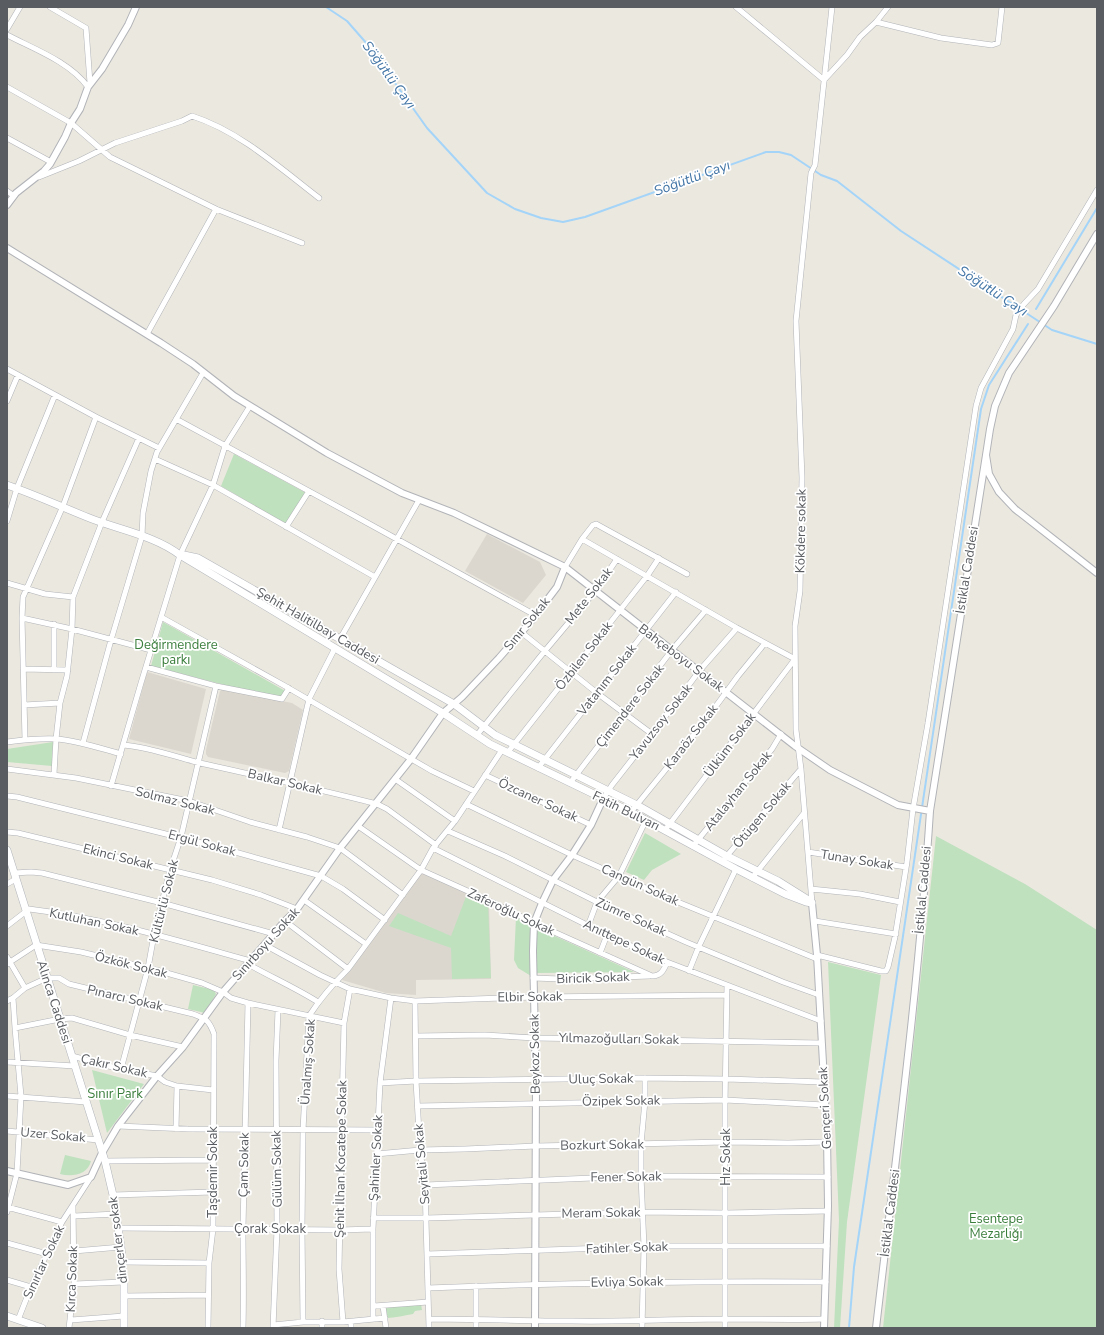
<svg xmlns="http://www.w3.org/2000/svg" width="1104" height="1335" font-family="'Nunito Sans',sans-serif">
<style>
.education{fill:#dbd7cf}
.green{fill:#bfe1be}
.lines{fill:none;stroke-linecap:round;stroke-linejoin:round}
.stream{stroke:#a4d4f8;stroke-width:2}
.minor-casing{stroke:#b1b3b7;stroke-width:6}
.tertiary-casing{stroke:#b1b3b7;stroke-width:8}
.secondary-casing{stroke:#b2b5ba;stroke-width:8}
.minor{stroke:#fff;stroke-width:5}
.tertiary{stroke:#fff;stroke-width:6}
.secondary{stroke:#fff;stroke-width:7}
.labels{text-anchor:middle;dominant-baseline:central;stroke-width:3.5;stroke-linejoin:round;paint-order:stroke}
.street-label{font-size:13px;fill:#595c60;stroke:#fff}
.park-label{font-size:13px;fill:#3a7e3c;stroke:#fff}
.water-label{font-size:14px;font-style:italic;fill:#4376a7;stroke:#fff}
</style>
<rect width="100%" height="100%" fill="#ebe8e0"/>
<path class="education" d="M487 534 540 562 546 575 523 603 465 571Z
M147 672 206 689 191 754 129 739Z
M222 689 292 703 303 710 289 771 285 773 208 757 206 754V750L220 691Z
M421 870 489 901 491 979 416 980V995L386 993 342 980Z"/>
<path class="green" d="M234 454 306 493 286 524 221 486Z
M163 622 287 692 283 700 151 666Z
M53 742 52 766 7 762V749Z
M645 833 681 854 652 870 644 880 626 872Z
M936 836 1025 884 1097 930V1328H883Z
M467 894 488 903 491 978 452 979 451 948 389 926 398 913 451 936Z
M516 917 534 926 531 976 518 968 514 960Z
M537 928 634 972 537 973Z
M828 962 881 975 847 1222 840 1328H834L839 1220Z
M193 985 214 990 216 994 205 1013 188 1009Z
M92 1070 144 1084 107 1133Z
M65 1155 91 1161C88 1175 72 1177 60 1174Z
M421 1304 422 1310 415 1311 413 1314C407 1315 393 1318 388 1318L385 1307Z"/>
<g class="lines">
<path class="stream" d="M326 7 347 21 368 45 427 128 487 193 515 209 541 218 563 222 585 217 766 152H779L791 155 821 175 837 181 901 231 1052 330 1097 344
M1036 309 1097 208
M849 1328 854 1267 981 409 989 385 1028 324"/>
<defs>
<path id="minor" d="M50 7 86 28 90 83 89 85
M736 7 824 80 847 55 860 37 876 22 888 7
M876 22 941 38 992 45 998 43 1002 7
M7 29 20 7
M7 35C34 49 70 62 88 87
M7 87 71 123 110 157 216 209 302 243
M7 138 51 162
M39 177 79 161 115 143 182 121 192 116C239 131 280 168 319 198
M7 191 14 196
M147 334 216 209
M7 369 96 417 159 448
M7 401 18 375
M176 419 353 515 535 615
M155 459 213 485 375 577
M7 521 17 488 55 395
M286 527 309 491
M582 539 737 628 795 659 665 830
M565 567 582 539 593 525 596 524 687 574
M7 583 45 594 73 597
M161 617 285 686 432 771 474 791
M22 618 72 629 151 650
M54 624V670
M521 632 597 693 652 734
M340 639 419 500
M146 667 216 686 282 699 289 688
M23 669 68 670
M24 705 60 703
M477 735 544 652 596 590 617 559
M25 740 22 618 23 597 63 506 96 417
M7 742C23 740 40 738 57 739 79 741 99 748 121 754
M83 743 111 640 142 536 143 513 151 471 157 452 203 373
M123 745C150 747 175 757 200 763 259 776 318 789 377 804L387 809 436 845
M508 752 647 576 659 558
M538 768 676 592
M7 769 76 778 189 801 250 822 307 837 340 848 403 895
M54 774 56 739 60 703 67 676 72 629 73 597 102 522 139 438
M485 775 591 825
M395 779 455 821
M570 783 672 650 706 610
M111 786 141 683 180 555 213 485 225 446 250 406
M7 796 17 797 210 845 321 876 343 889 385 920
M603 799 612 785 652 734 700 670 737 628
M466 804 572 855 668 898 817 959
M631 812 705 721 738 676 765 643
M358 826 421 870 492 902 534 923 652 976C661 976 664 970 667 962
M279 830 309 699 335 648
M448 831 505 856 597 902 686 942 783 982 819 995
M7 832 18 833 212 880 261 895 297 909
M693 846 772 749 781 734
M433 848 607 935 667 962 821 1021
M808 852 906 867
M725 858 801 769
M14 873 31 872 42 873 162 903 274 934
M752 878 804 813
M7 884 16 879
M811 889 860 894 900 902
M304 900 366 944
M812 903 801 769 796 730 795 626 800 591 802 478 796 321 811 173 815 165 832 7
M285 921 348 969
M815 921 896 934
M7 926 29 909C103 918 179 941 251 961
M588 926 597 902 619 876 646 820
M265 945 320 975 350 989 391 998 415 1001 534 997 727 995
M600 953 607 935
M817 955 881 971H886L888 967 895 937 907 862 913 809 928 723 976 406 981 388 1013 329 1016 315 1024 304 1038 289 1097 190
M7 957 25 988
M7 964 36 945 81 952 156 970 202 983 223 992 231 998 248 1003 344 1023
M248 964C271 977 296 988 318 1002
M689 971 699 946 736 869
M533 978 561 979 650 976
M350 989 344 1023 342 1110 339 1269 343 1322 385 1318
M7 1001 13 998 25 988 47 978H59L69 984 193 1014C206 1019 209 1020 214 1034L213 1229 209 1263 208 1328
M415 1001 416 1081 420 1150 425 1185 429 1328
M15 1028 60 1019 72 1018 130 1035 183 1047
M416 1036 485 1035 535 1038 821 1043
M72 1056 116 1068 157 1076 165 1082 177 1086 213 1090
M7 1062 75 1066
M121 1069 148 968 154 935 170 870 181 837 216 686
M380 1083 416 1081 639 1078 726 1079 823 1082
M7 1096 86 1102
M418 1106 725 1100 825 1105
M118 1126 188 1129 377 1130
M176 1129 177 1086
M7 1131 98 1140
M376 1154 420 1150 465 1149 536 1146 726 1142 788 1143 827 1142
M105 1161 213 1160
M425 1185 641 1176 828 1177
M113 1195 213 1192
M7 1207 62 1222
M7 1212 17 1173 21 1096 15 1028 13 998
M74 1216 117 1214
M373 1218H426L642 1212 726 1213 828 1211
M119 1228 340 1230 373 1229
M7 1243 47 1254
M74 1251 121 1247
M427 1254 666 1246H827
M123 1262 209 1263
M7 1280 31 1287
M74 1284 124 1282
M428 1288C561 1283 694 1281 826 1282
M124 1296 208 1295
M374 1306 428 1302
M383 1306 386 1328
M373 1319V1229L380 1083 391 998
M429 1319C476 1319 524 1321 572 1321 623 1322 675 1319 727 1319 760 1319 792 1320 824 1319
M18 1320 31 1287 62 1222 91 1177
M71 1320 124 1316
M343 1322H303L302 1229 303 1130 309 1016C320 999 333 984 348 969L421 870 433 848 455 821 502 750
M351 1322V1328
M273 1325 303 1322
M69 1328 74 1284 73 1206
M243 1328C244 1294 243 1261 243 1228 244 1153 246 1078 248 1003
M273 1328 277 1229 276 1061 278 1010
M322 1328V1321
M476 1328V1286
M642 1328 644 1247 641 1176V1144L645 1101V1078
M725 1328V1104L727 985"/>
<path id="tertiary" d="M7 205 16 193 44 171 50 164 65 137 71 123 80 109 88 87 102 69 128 25 136 7
M1097 234 1054 306 1009 373 995 406 990 429 986 455 989 474 999 492 1015 509 1097 573
M7 248 161 343 193 364 234 396 327 453 402 493 454 513 565 567 795 746 830 770 898 805 930 811
M812 903 817 955 827 1135 828 1206 824 1328
M7 1171 68 1185 91 1177 102 1153 118 1126 157 1076 183 1047 223 992 285 921 297 909 340 848 411 759 443 713 462 697 499 658 532 620 557 587 565 567
M535 1328 536 1084 533 951 534 923 542 903 553 880 572 855 591 825 603 799
M876 1328C896 1156 919 984 930 811L986 455"/>
<path id="secondary" d="M7 485C36 495 64 508 92 519 121 530 155 536 180 555L443 713 490 744 631 812 736 869 785 894 806 902 812 903
M184 555 198 558 454 704 495 735 637 805 727 856 778 881 810 901
M7 850 105 1161 113 1195 121 1247 124 1282V1328
M7 1316 42 1328"/>
</defs>
<use href="#minor" class="minor-casing"/>
<use href="#tertiary" class="tertiary-casing"/>
<use href="#secondary" class="secondary-casing"/>
<use href="#minor" class="minor"/>
<use href="#tertiary" class="tertiary"/>
<use href="#secondary" class="secondary"/>
</g>
<g class="labels">
<g class="street-label">
<text transform="translate(801 531) rotate(-89)">Kökdere sokak</text>
<text transform="translate(967 570) rotate(-81)">İstiklal Caddesi</text>
<text transform="translate(589 596) rotate(-52)">Mete Sokak</text>
<text transform="translate(527 624) rotate(-51)">Sınır Sokak</text>
<text transform="translate(318 626) rotate(30)">Şehit Halitilbay Caddesi</text>
<text transform="translate(584 656) rotate(-52)">Özbilen Sokak</text>
<text transform="translate(681 658) rotate(37)">Bahçeboyu Sokak</text>
<text transform="translate(607 680) rotate(-52)">Vatanım Sokak</text>
<text transform="translate(630 706) rotate(-52)">Çimendere Sokak</text>
<text transform="translate(661 722) rotate(-52)">Yavuzsoy Sokak</text>
<text transform="translate(691 737) rotate(-52)">Karaöz Sokak</text>
<text transform="translate(730 745) rotate(-53)">Ülküm Sokak</text>
<text transform="translate(285 782) rotate(13)">Balkar Sokak</text>
<text transform="translate(738 791) rotate(-51)">Atalayhan Sokak</text>
<text transform="translate(538 800) rotate(25)">Özcaner Sokak</text>
<text transform="translate(175 801) rotate(14)">Solmaz Sokak</text>
<text transform="translate(626 811) rotate(26)">Fatih Bulvarı</text>
<text transform="translate(762 815) rotate(-50)">Ötügen Sokak</text>
<text transform="translate(202 843) rotate(15)">Ergül Sokak</text>
<text transform="translate(118 857) rotate(14)">Ekinci Sokak</text>
<text transform="translate(857 860) rotate(9)">Tunay Sokak</text>
<text transform="translate(640 885) rotate(24)">Cangün Sokak</text>
<text transform="translate(923 890) rotate(-85)">İstiklal Caddesi</text>
<text transform="translate(164 901) rotate(-76)">Kültürlü Sokak</text>
<text transform="translate(511 912) rotate(25)">Zaferoğlu Sokak</text>
<text transform="translate(631 917) rotate(24)">Zümre Sokak</text>
<text transform="translate(94 922) rotate(12)">Kutluhan Sokak</text>
<text transform="translate(624 942) rotate(25)">Anıttepe Sokak</text>
<text transform="translate(266 944) rotate(-48)">Sınırboyu Sokak</text>
<text transform="translate(131 965) rotate(14)">Özkök Sokak</text>
<text transform="translate(593 978) rotate(-2)">Biricik Sokak</text>
<text transform="translate(530 997) rotate(-1)">Elbir Sokak</text>
<text transform="translate(125 998) rotate(13)">Pınarcı Sokak</text>
<text transform="translate(54 1002) rotate(72)">Alınca Caddesi</text>
<text transform="translate(619 1039) rotate(1)">Yılmazoğulları Sokak</text>
<text transform="translate(535 1054) rotate(-91)">Beykoz Sokak</text>
<text transform="translate(308 1062) rotate(-86)">Ünalmış Sokak</text>
<text transform="translate(114 1066) rotate(13)">Çakır Sokak</text>
<text transform="translate(601 1079) rotate(-1)">Uluç Sokak</text>
<text transform="translate(621 1101) rotate(-1)">Özipek Sokak</text>
<text transform="translate(825 1108) rotate(-93)">Gençeri Sokak</text>
<text transform="translate(53 1135) rotate(5)">Uzer Sokak</text>
<text transform="translate(602 1145) rotate(-1)">Bozkurt Sokak</text>
<text transform="translate(726 1157) rotate(-90)">Hız Sokak</text>
<text transform="translate(376 1158) rotate(-87)">Şahinler Sokak</text>
<text transform="translate(341 1159) rotate(-89)">Şehit İlhan Kocatepe Sokak</text>
<text transform="translate(422 1164) rotate(-95)">Seyitali Sokak</text>
<text transform="translate(244 1165) rotate(-89)">Çam Sokak</text>
<text transform="translate(277 1169) rotate(-91)">Gülüm Sokak</text>
<text transform="translate(213 1172) rotate(-90)">Taşdemir Sokak</text>
<text transform="translate(626 1177) rotate(-1)">Fener Sokak</text>
<text transform="translate(601 1213) rotate(-1)">Meram Sokak</text>
<text transform="translate(890 1213) rotate(-83)">İstiklal Caddesi</text>
<text x="270" y="1229">Çorak Sokak</text>
<text transform="translate(118 1240) rotate(-97)">dinçerler sokak</text>
<text transform="translate(627 1248) rotate(-2)">Fatihler Sokak</text>
<text transform="translate(44 1262) rotate(-65)">Sınırlar Sokak</text>
<text transform="translate(72 1279) rotate(-88)">Kırca Sokak</text>
<text transform="translate(627 1282) rotate(-1)">Evliya Sokak</text>
</g>
<g class="park-label">
<text x="176" y="645">Değirmendere<tspan x="176" dy="15">parkı</tspan></text>
<text x="115" y="1094">Sınır Park</text>
<text x="996" y="1219">Esentepe<tspan x="996" dy="15">Mezarlığı</tspan></text>
</g>
<g class="water-label">
<text transform="translate(389 75) rotate(54)">Söğütlü Çayı</text>
<text transform="translate(692 178) rotate(-20)">Söğütlü Çayı</text>
<text transform="translate(993 291) rotate(33)">Söğütlü Çayı</text>
</g>
</g>
<rect width="1104" height="1335" fill="none" stroke="#595c60" stroke-width="16"/>
</svg>
